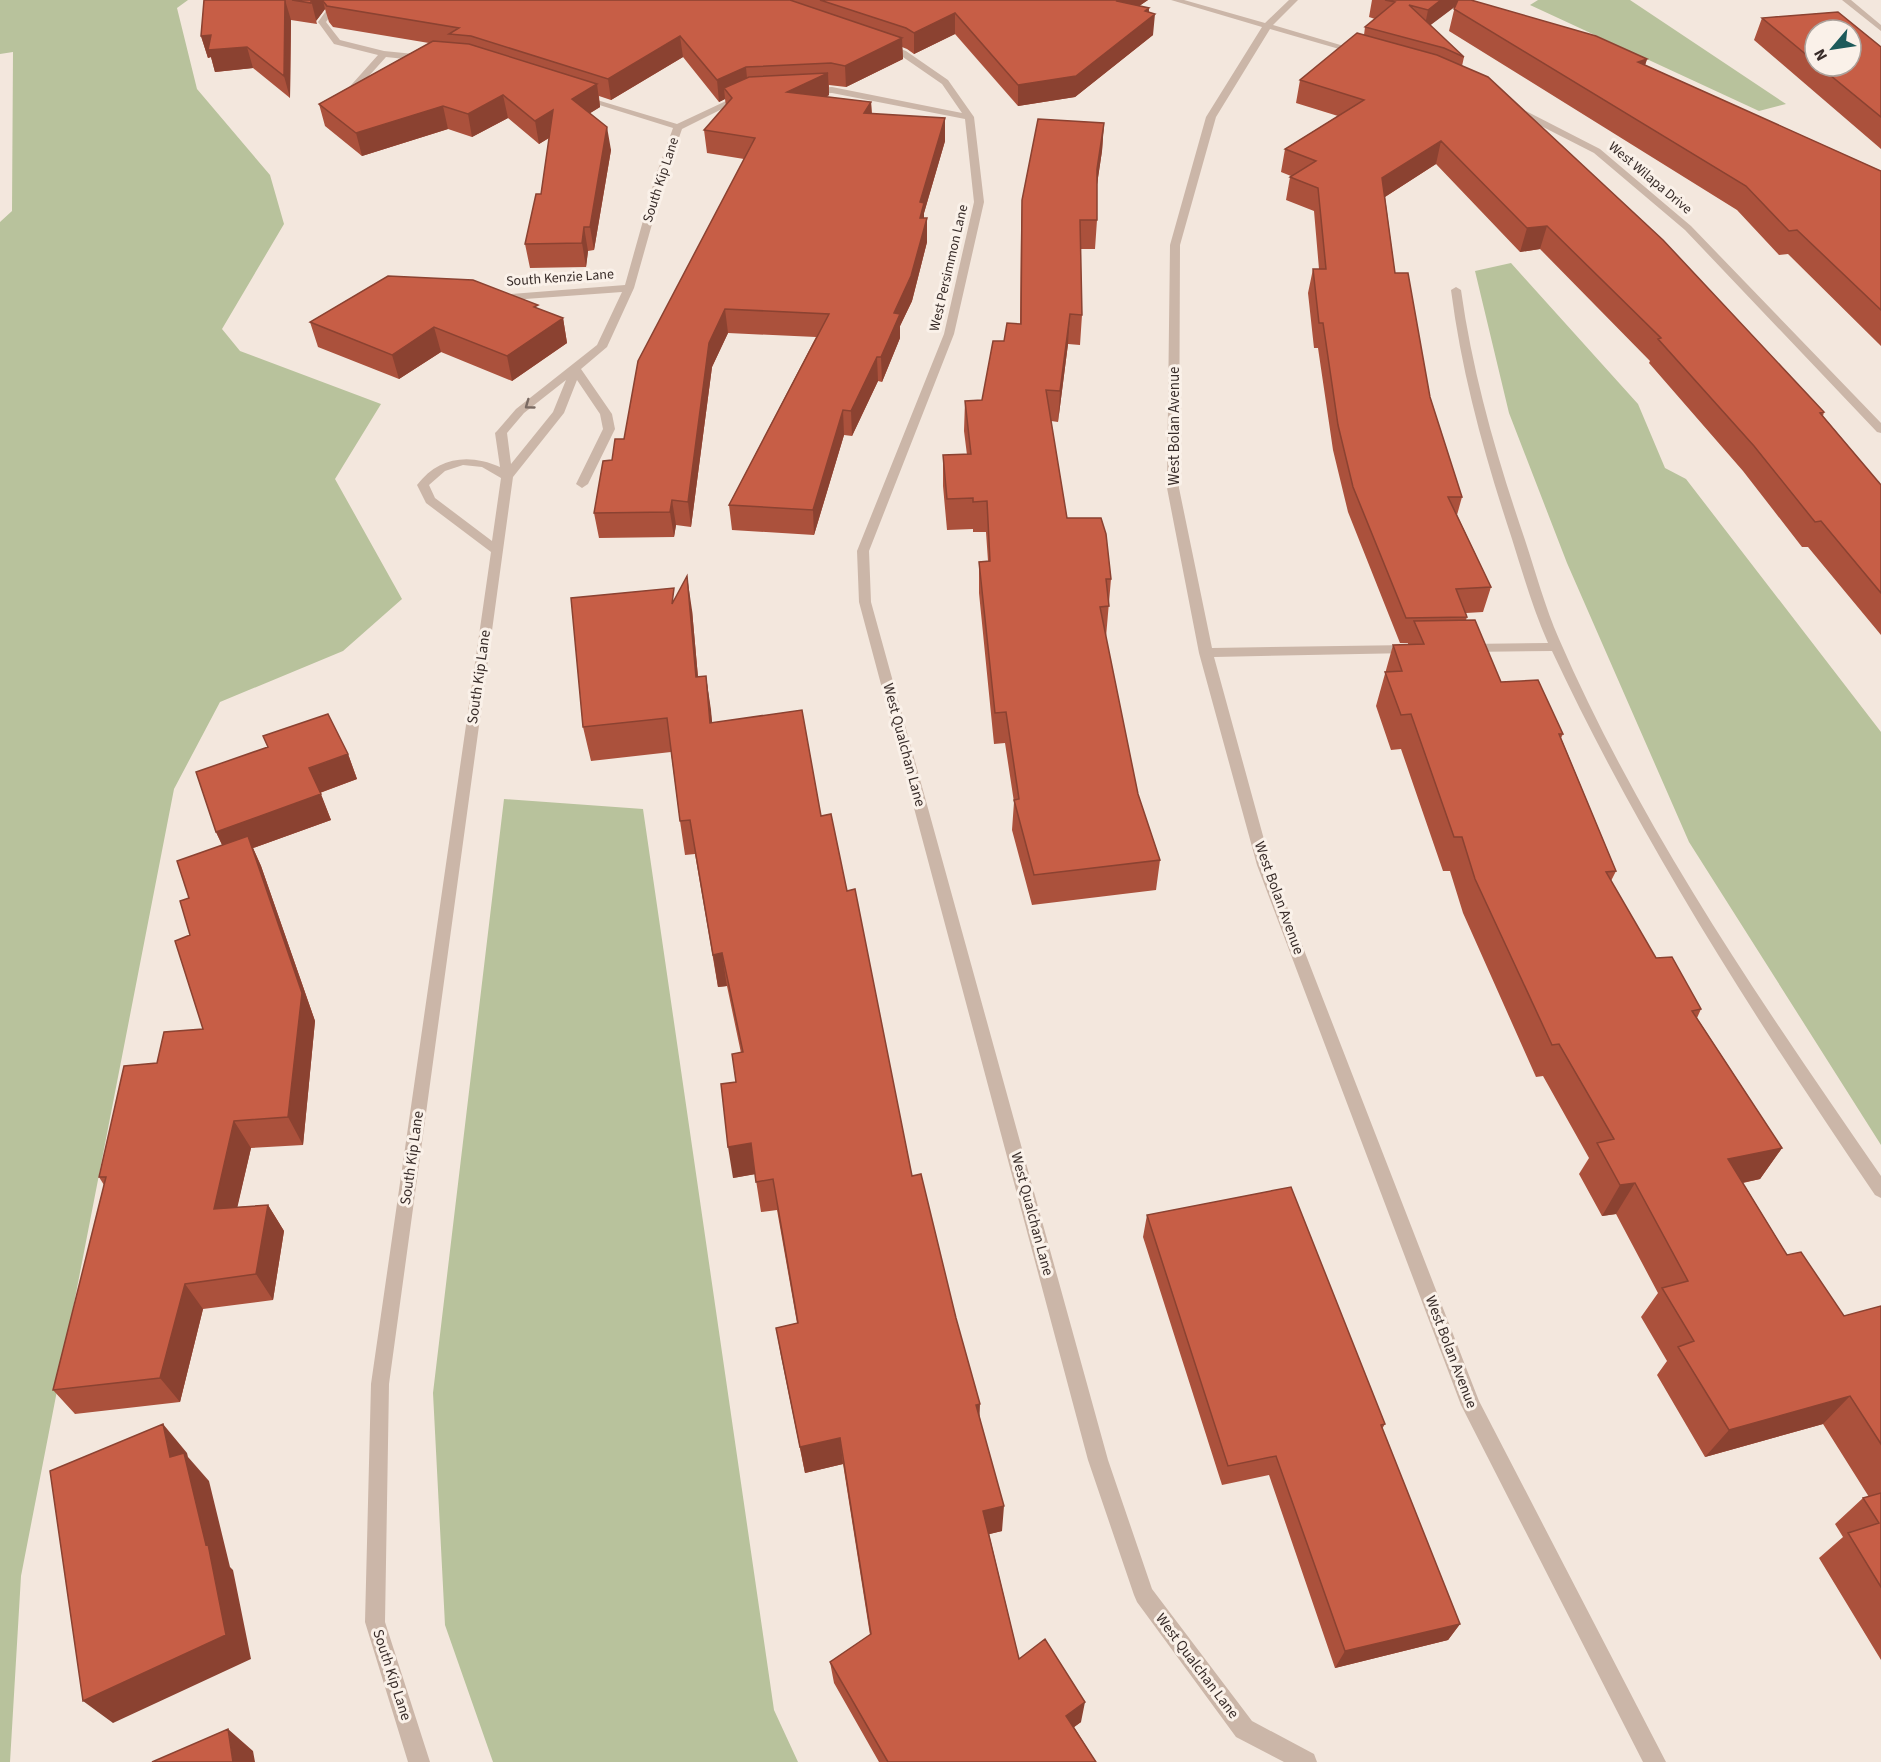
<svg xmlns="http://www.w3.org/2000/svg" width="1881" height="1762" font-family="'Source Sans 3',sans-serif">
<style>
.green{fill:#b8c29c}
.lines{fill:none;stroke-linecap:round;stroke-linejoin:round}
.minor{fill:#cbb6a8;fill-rule:evenodd}
.wall{fill:#ab513c;fill-rule:evenodd}
.shaded-wall{fill:#8b4231}
.building{fill:#c75e46;stroke:#8b4231;stroke-width:1.5}
.oneway{stroke:#7a6a62}
.labels{text-anchor:middle;dominant-baseline:central;stroke-width:6;stroke-linejoin:round;paint-order:stroke}
.far-street-label{font-size:14px;fill:#382c29;stroke:#faf1e9}
.street-label{font-size:15px;fill:#382c29;stroke:#faf1e9}
</style>
<rect width="100%" height="100%" fill="#f3e7dd"/>
<path class="green" d="M0 0H188L177 8 197 89 270 175 284 224 222 329 240 351 381 404 335 479 402 599 343 651 220 702 174 789 21 1576 10 1762H0V222L12 211 13 52 0 54Z
M1538 0H1630L1786 104 1759 111 1530 5Z
M1511 263 1638 404 1665 468 1686 479 1881 732V1145L1689 842 1567 563 1509 413 1475 271Z
M504 799 643 809 774 1710 798 1762H493L445 1625 433 1393Z"/>
<g class="lines">
<path class="minor" d="M334 0H342L326 22 340 40 384 51 424 55 428 58 424 61 386 57 350 97H344V93L378 55 334 44 318 22Z
M1171 0H1184L1265 23 1289 0H1298L1273 25 1364 52 1360 55 1270 29 1216 117 1180 245 1179 488 1212 648 1410 645 1417 649 1410 653 1214 657 1271 865 1479 1401 1666 1762H1643L1461 1405 1257 865 1199 653 1167 488 1170 245 1206 117 1262 27Z
M1842 0H1851L1881 25V31Z
M885 43 906 51 948 80 974 117 984 202 954 334 869 551 871 602 1108 1460 1152 1589 1252 1721 1314 1754 1317 1762H1284L1236 1737 1137 1602 1134 1595 1088 1460 859 602 857 551 944 334 974 202 965 119 832 93 810 94 806 91 810 88 832 87 962 113 942 84 900 55 882 48 881 46Z
M577 94 677 124 741 94 748 96 682 129 665 178 634 288 607 347 581 369 612 414 615 429 588 484 582 488 576 484 603 429 600 414 577 380 564 413 513 477 389 1384 385 1622 430 1762H408L365 1622 371 1384 491 552 426 503 417 485C438 457 469 453 500 467L495 433 497 431 516 409 597 345 622 292 497 301 492 298 497 295 625 285 655 178 673 128 577 98ZM566 380 553 412 511 464 507 433 524 413ZM463 465 482 467 501 478 492 541 435 498 429 485 445 471Z
M1508 105H1514L1600 149 1691 226 1881 423V433L1877 432 1685 230 1594 153 1508 109Z
M1456 287 1461 290C1473 376 1497 458 1525 540 1536 573 1545 607 1559 639 1642 830 1763 1005 1881 1176V1198L1875 1195C1756 1020 1642 843 1552 651L1467 652 1460 648 1467 644 1548 643C1533 609 1523 574 1512 539 1485 457 1462 376 1451 290Z"/>
</g>
<path class="wall" d="M204 0H1148L1139 6 1149 8V12L1153 35 1075 97 1018 106 955 34 914 54 907 49 902 47 903 59 846 87 829 85V95L826 97 871 102 872 114 945 141 924 213V218H927V242L912 301 900 326V338L882 382 878 381 852 436 844 435 814 535 732 530 729 505 816 337 728 333 712 367 691 527 676 525 674 537 599 538 594 513 612 460 624 439 744 159 707 153 704 130 726 106 725 99 719 102 683 57 611 100 599 96 600 107 590 113 611 150 594 250 588 251 586 267 530 268 525 244 541 194 549 138 539 144 508 118 472 137 448 129 362 156 325 126 319 104 429 43 333 27 329 22 325 9 316 21 317 24 291 20 290 98 253 68 215 72 211 57 208 58 201 36Z
M1372 0H1471L1647 59 1645 65 1881 171V346L1788 254 1779 255 1737 210 1449 31 1455 6 1430 25 1464 57 1462 66 1824 412 1823 416 1881 485V635L1808 547H1802L1743 471 1649 363 1650 361 1540 249 1520 252 1436 164 1385 197 1395 273 1430 397 1462 497 1457 515 1491 587 1483 612 1466 613 1467 617 1466 620 1501 682 1563 734 1561 738 1616 871 1611 881 1656 958 1701 1009 1697 1018 1782 1148 1760 1179 1743 1183 1787 1255 1844 1316 1881 1306V1660L1819 1558 1843 1537 1835 1524 1863 1498 1869 1497 1823 1424 1705 1457 1657 1375 1667 1361 1641 1317 1658 1293 1616 1214 1602 1216 1579 1174 1589 1158 1543 1076 1536 1077 1463 913 1450 871H1443L1401 749 1391 750 1376 706 1393 645H1408V643H1400L1348 512 1333 450 1318 348H1314L1308 293 1313 269H1319L1314 211 1286 200 1290 177 1291 176 1281 172 1285 149 1338 116 1296 103 1300 80 1364 35 1365 27 1375 19 1369 17Z
M1838 12 1881 47V149L1754 40 1762 18ZM1815 30H1851V66H1815Z
M1104 123 1102 151 1097 184V220L1095 249H1080L1082 315 1080 345 1068 344 1058 422 1051 421 1067 518 1111 579 1106 637 1138 794 1160 860 1156 890 1032 905 1012 830 1014 802 1005 743 994 744 979 593V562L988 561 986 532H973V529L947 530 943 486V455H967L964 431 965 401 982 400 1004 341 1020 324 1021 229 1022 200Z
M539 309 563 318 567 343 512 381 441 352 399 379 318 347 310 322Z
M676 597 692 610 698 677 706 676 712 722 821 816 847 891 912 1176 980 1418 1002 1531 989 1534 1019 1659 1081 1722 1074 1727 1096 1762H879L834 1683 830 1662 870 1635 843 1464 805 1473 781 1356 776 1328 797 1323 777 1210 761 1212 755 1174 733 1178 736 1082 741 1053 727 986 718 987 695 854 685 855 680 821 671 752 591 761 583 727Z
M348 754 357 779 320 793 331 820 253 848 261 866 315 1021 303 1145 251 1148 237 1207 268 1205 284 1231 273 1300 203 1309 180 1402 75 1414 53 1390 104 1185 99 1177 157 1063 203 1029 189 898 222 845 216 832Z
M1147 1215 1385 1424 1382 1429 1460 1624 1448 1640 1335 1668 1269 1475 1222 1485 1143 1237Z"/>
<path class="shaded-wall" d="M285 0 291 20 290 98 284 76Z
M311 0H332L327 7 323 1 325 9 316 21 317 24Z
M1118 0H1148L1116 22 1117 1Z
M1441 0H1464L1424 30 1428 10Z
M1149 8 1148 19 1155 14 1153 35 1075 97 1018 106V85Z
M955 13V34L914 54V33Z
M211 35 247 47 253 68 215 72 211 57 208 58 201 36Z
M680 36 683 57 611 100 608 79Z
M902 38 903 59 846 87 845 66Z
M1647 59 1640 81 1638 62Z
M746 67 748 89 724 88 725 99 719 102 717 80Z
M828 73 829 95 789 115 787 92Z
M597 84 600 107 576 122 572 99Z
M503 95 508 118 472 137 468 114Z
M871 102 872 124 864 113Z
M443 106 448 129 362 156 356 133Z
M553 110 557 133 539 144 535 121Z
M945 118V141L924 213V226L920 218V202Z
M1104 123 1102 151 1095 198 1097 169Z
M607 127 611 150 594 250 590 227Z
M1441 141 1436 164 1377 202 1382 178Z
M927 218V242L912 301 900 326V338L882 382 881 357 894 313Z
M1547 226 1540 249 1520 252 1527 228Z
M584 227 588 251 586 267 582 243Z
M725 309 728 333 712 367 691 527 688 502 709 343Z
M1070 314 1068 344 1058 422 1060 391Z
M563 318 567 343 512 381 507 356Z
M434 327 441 352 399 379 392 355Z
M877 357 878 381 852 436 851 411Z
M843 410 844 435 814 535 813 510Z
M672 500 676 525 674 537 670 512Z
M687 576 692 610 701 711 696 677Z
M706 676 711 710 715 756 710 723Z
M348 754 357 779 319 793 309 768Z
M321 794 331 820 253 848 261 866 315 1021 303 1145 288 1117 228 857 216 832Z
M722 953 727 986 718 987 713 955Z
M234 1121 251 1148 231 1235 214 1209Z
M751 1143 756 1174 733 1178 728 1147Z
M1782 1148 1760 1179 1707 1190 1728 1159Z
M1635 1183 1616 1214 1602 1216 1620 1185Z
M268 1205 284 1231 273 1300 256 1274Z
M185 1284 203 1309 180 1402 160 1378Z
M1850 1396 1823 1424 1705 1457 1729 1430Z
M980 1404 979 1431 976 1405Z
M163 1424 187 1453 188 1457 209 1481 230 1567 233 1570 251 1659 113 1723 83 1701 170 1457Z
M840 1438 843 1464 805 1473 800 1447Z
M1004 1506 1002 1531 982 1536 983 1511Z
M1460 1624 1448 1640 1335 1668 1345 1651Z
M1085 1702 1081 1722 1062 1736 1066 1716Z
M228 1729 253 1751 255 1762H233Z"/>
<path class="building" d="M204 0H285L284 76 247 47 208 50 211 35 201 36Z
M292 0H311V3Z
M324 0H790L902 38 845 66 831 63 746 67 717 80 680 36 608 79 471 36 449 34 459 28 327 6 323 1Z
M820 0H1118L1117 1 1149 8 1145 11 1155 14 1076 76 1018 85 955 13 914 33 906 28Z
M1385 0H1441L1428 10 1409 5 1464 57 1444 48 1365 27 1395 2Z
M1458 0H1471L1596 36 1647 59 1638 62 1881 171V310L1797 230 1789 231 1746 186 1454 9Z
M1838 12 1881 47V117L1819 66H1851V30H1815V62L1762 18Z
M1357 33 1437 55 1488 77 1663 240 1824 412 1820 413 1881 485V593L1821 521 1815 522 1754 446 1658 339 1661 338 1547 226 1527 228 1441 141 1382 178 1395 273H1408L1430 397 1462 497H1448L1491 587 1456 589 1467 617 1406 618 1353 487 1338 425 1323 323H1319L1313 269H1326L1318 188 1290 177 1316 161 1285 149 1364 100 1300 80Z
M433 41 469 44 597 84 572 99 607 127 590 227H584L582 243 525 244 536 194H541L553 110 535 121 503 95 468 114 443 106 356 133 319 104Z
M828 73 787 92 871 102 864 113 945 118 920 202 924 203 920 218H927L911 276 894 313 900 314 881 357H877L851 411 843 410 813 510 729 505 829 314 725 309 709 343 688 502 672 500 670 512 594 513 603 461 612 460 615 439H624L638 361 755 138 704 130 732 98 724 88 749 77Z
M1038 119 1104 123 1097 169V220H1080L1082 315 1070 314 1060 391 1046 390 1067 518H1101L1106 534 1111 579H1106L1109 606 1100 607 1138 794 1160 860 1034 875 1014 800 1019 799 1006 712 995 713 979 562 990 561 987 501 973 502V498L947 499 943 455 971 454 965 401 982 400 993 341H1004L1007 323 1021 324 1022 200Z
M388 276 473 280 538 305 534 307 563 318 507 356 434 327 392 355 310 322Z
M687 576 696 677 706 676 710 723 802 710 821 816 831 814 847 891 855 889 912 1176 921 1174 956 1318 980 1404 976 1405 1004 1506 983 1511 1019 1659 1045 1639 1085 1702 1066 1716 1096 1762H888L830 1662 871 1634 840 1438 800 1447 776 1328 798 1323 773 1179 756 1182 751 1143 728 1147 721 1084 736 1082 732 1054 743 1052 722 953 713 955 690 820 680 821 667 718 583 727 571 598 674 588 672 604Z
M1475 620 1501 682 1538 680 1563 734H1559L1616 871 1606 872 1656 958 1672 957 1701 1009 1692 1011 1782 1148 1728 1159 1787 1255 1801 1252 1844 1316 1881 1306V1444L1850 1396 1729 1430 1678 1347 1694 1341 1662 1288 1688 1281 1635 1183 1620 1185 1597 1143 1614 1139 1559 1044 1552 1045 1475 879 1462 837H1454L1411 714 1401 715 1385 672 1402 671 1393 645 1424 644 1414 621Z
M328 714 348 754 309 768 321 794 216 832 196 772 268 747 263 736Z
M248 836 302 993 288 1117 234 1121 214 1209 268 1205 256 1274 185 1284 160 1378 53 1390 106 1177H99L124 1066 157 1063 164 1032 203 1029 175 941 190 935 180 901 189 898 177 861Z
M1291 1187 1385 1424 1381 1425 1460 1624 1345 1651 1276 1456 1228 1466 1147 1215Z
M163 1424 170 1457 184 1453 206 1545 208 1544 226 1635 83 1701 50 1471Z
M1881 1493V1587L1848 1533 1879 1523 1863 1498Z
M228 1729 233 1762H152Z"/>
<defs><path id="oneway-chevron" d="M-2-3.5L2.5 0L-2 3.5" fill="none" stroke-width="1.6" stroke-linecap="round" stroke-linejoin="round" transform="scale(1.5)"/></defs>
<use class="oneway" href="#oneway-chevron" transform="translate(529 405) rotate(144)"/>
<g class="labels">
<g class="far-street-label">
<text transform="translate(1650 178) rotate(40)">West Wilapa Drive</text>
<text transform="translate(661 180) rotate(-72)">South Kip Lane</text>
<text transform="translate(949 268) rotate(-77)">West Persimmon Lane</text>
<text transform="translate(560 278) rotate(-4)">South Kenzie Lane</text>
</g>
<g class="street-label">
<text transform="translate(1174 426) rotate(-90)">West Bolan Avenue</text>
<text transform="translate(479 677) rotate(-82)">South Kip Lane</text>
<text transform="translate(904 745) rotate(75)">West Qualchan Lane</text>
<text transform="translate(1279 898) rotate(70)">West Bolan Avenue</text>
<text transform="translate(412 1158) rotate(-82)">South Kip Lane</text>
<text transform="translate(1032 1214) rotate(75)">West Qualchan Lane</text>
<text transform="translate(1451 1352) rotate(69)">West Bolan Avenue</text>
<text transform="translate(1197 1666) rotate(53)">West Qualchan Lane</text>
<text transform="translate(392 1675) rotate(72)">South Kip Lane</text>
</g>
</g>
<g transform="translate(1833 48) rotate(241)"><circle r="28" fill="#faf1e9" stroke="#aca29c" stroke-width="1.5"/>
<path d="M0-4.5L10 22L0 15L-10 22Z" fill="#1d5a5a"/>
<text y="-9" font-size="16" font-weight="bold" text-anchor="middle" fill="#382c29">N</text>
</g>
</svg>
